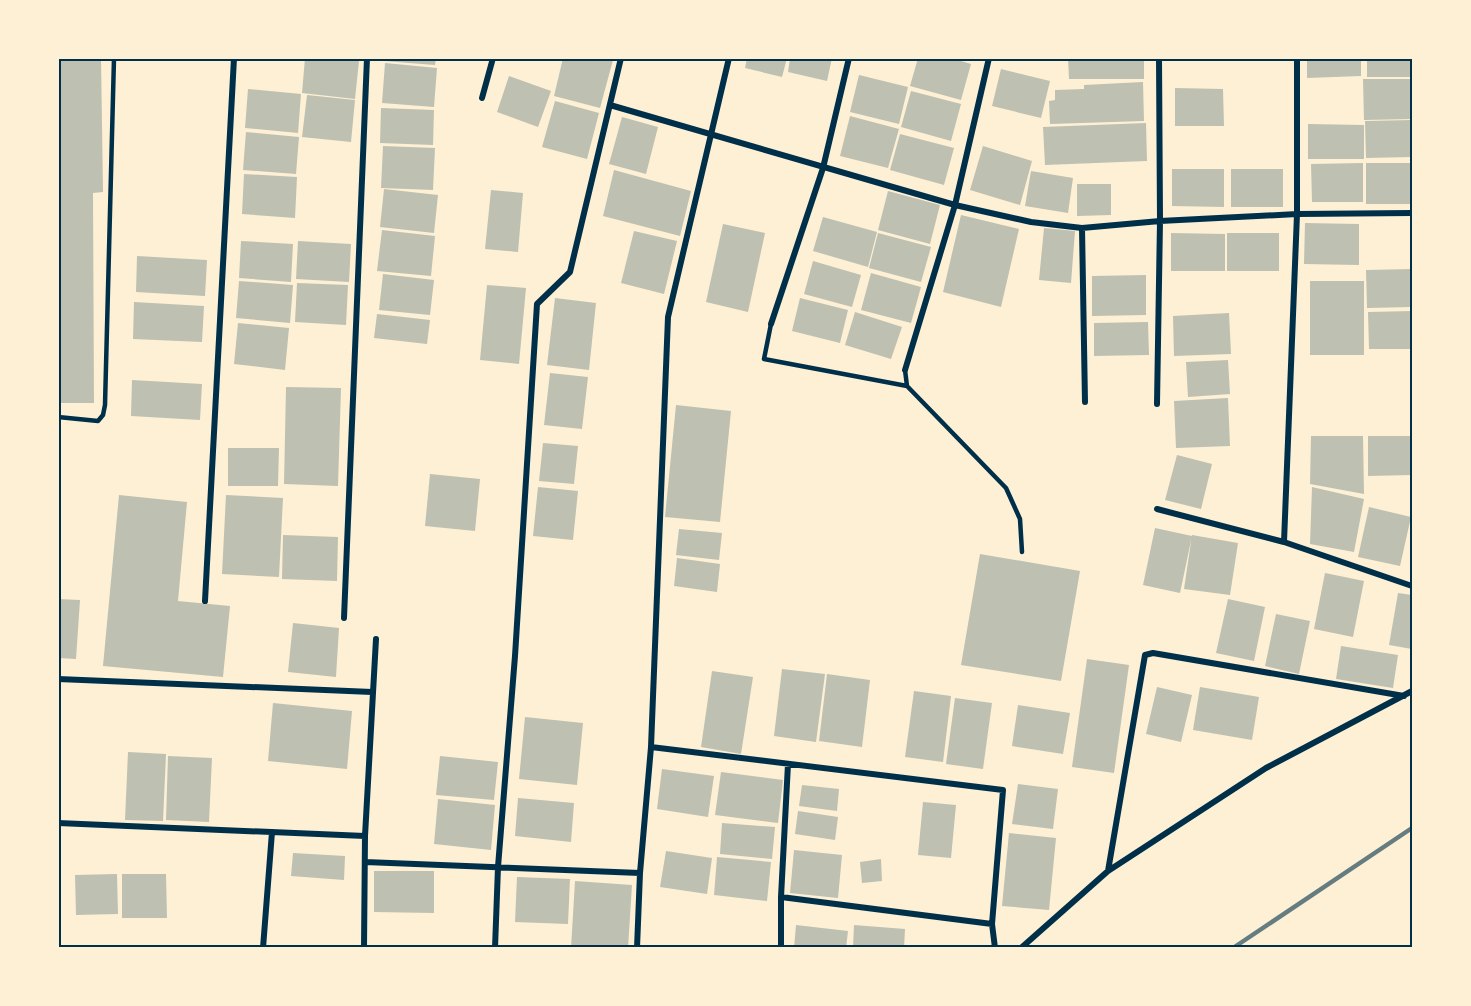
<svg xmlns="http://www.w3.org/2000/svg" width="1471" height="1006" font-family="'Roboto Condensed',sans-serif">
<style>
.building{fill:#bec0b2}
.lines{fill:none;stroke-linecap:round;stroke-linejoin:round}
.service{stroke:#003049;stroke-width:4.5}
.minor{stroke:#003049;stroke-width:6}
.rail{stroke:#657d81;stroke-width:4.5}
.neatline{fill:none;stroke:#003049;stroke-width:2}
</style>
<rect width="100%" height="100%" fill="#fdf0d5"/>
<path class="building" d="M58 58H101L103 192 93 193 94 403H58Z
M305 58 359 61 355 99 302 93Z
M384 58H436L435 65 384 61Z
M563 58H605L613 60 600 108 554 96Z
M747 58H787L782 77 745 68Z
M790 58H832L827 81 788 72Z
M918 58H951L971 64 961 100 910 86Z
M1068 58H1144V79H1069Z
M1307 58H1361V76L1307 78Z
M1367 58H1412V77H1367Z
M385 63 437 68 434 107 382 103Z
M1001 69 1050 81 1041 118 992 106Z
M859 75 908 87 899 124 850 112Z
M509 76 551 91 538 127 497 112Z
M1363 79H1412V119L1364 120Z
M1143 82 1144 121 1050 124 1049 101 1055 100V90L1084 89V85Z
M1175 88 1223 89 1224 126H1175Z
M248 89 301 94 298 133 245 128Z
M911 91 961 104 951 141 901 127Z
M307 95 355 100 351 142 302 137Z
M555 101 599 113 587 159 542 147Z
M381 108 434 110 433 145 380 143Z
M850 116 899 129 888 168 840 156Z
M622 117 658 127 646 174 609 164Z
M1412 120V157L1366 158 1365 121Z
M1146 123 1147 161 1045 165 1043 127Z
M1308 124 1364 125V159H1308Z
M246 132 299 137 296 174 243 170Z
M900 134 954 148 944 185 890 170Z
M383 146 435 148 433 190 381 188Z
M983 146 1032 161 1020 205 970 190Z
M1363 163V202H1312L1311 164Z
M1366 163H1412V204H1366Z
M1172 169H1224V207L1172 206Z
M1231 169H1283V207H1231Z
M614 170 691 191 680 236 603 216Z
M1031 171 1073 178 1068 213 1025 206Z
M244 174 297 177 295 218 242 214Z
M1077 184H1111V215L1077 216Z
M384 189 438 195 434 233 380 227Z
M491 190 523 193 518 252 485 249Z
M888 191 940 205 930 244 878 230Z
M961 215 1019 229 1001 307 943 292Z
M823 217 877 232 868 267 813 251Z
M1305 223 1359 224V265L1304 264Z
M723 224 765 233 748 312 706 302Z
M1044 228 1075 231 1071 283 1039 280Z
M382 230 435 236 431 276 377 271Z
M634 231 677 241 664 294 621 283Z
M878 233 931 247 921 282 869 268Z
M1171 233 1225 234V271H1171Z
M1227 233H1279V271H1227Z
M241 241 293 244 291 282 239 278Z
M298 241 351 244 349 282 296 279Z
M137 256 207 260 205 296 136 292Z
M813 261 861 275 852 307 804 294Z
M1412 269V307L1367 308 1366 270Z
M871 273 921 287 911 323 861 310Z
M383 274 434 280 430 315 379 310Z
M1146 275V315L1092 316V276Z
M239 281 293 285 290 323 236 318Z
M1310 281H1364V355H1310Z
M297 283 348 285 346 325 295 322Z
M487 285 526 288 519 364 480 360Z
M555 298 596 303 589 370 547 365Z
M800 298 848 310 840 343 792 331Z
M134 302 204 306 202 342 133 339Z
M1412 311V349H1369L1368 312Z
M855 312 902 327 891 359 845 345Z
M1229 313 1231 354 1174 356 1173 316Z
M377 314 430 320 427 344 374 338Z
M1148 322 1149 355 1094 356V323Z
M238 323 289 328 285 370 234 364Z
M1228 360 1230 394 1188 397 1186 362Z
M550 373 588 377 582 429 544 425Z
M132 380 202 384 200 420 131 416Z
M286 387 341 388 338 486 284 484Z
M1228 398 1230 446 1176 448 1174 401Z
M676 405 731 411 720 522 665 517Z
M1311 436H1363L1364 494 1310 484Z
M1368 436H1412V475L1368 476Z
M543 443 578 446 574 484 539 481Z
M228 448H279L278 486H228Z
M1177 455 1212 464 1201 509 1165 500Z
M430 474 480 479 475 531 425 526Z
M538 487 578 491 573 540 533 536Z
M1312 487 1364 499 1354 552 1310 544Z
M119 495 187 502 178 601 230 606 223 677 103 666Z
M226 495 283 498 279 577 222 574Z
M1369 507 1411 517 1400 566 1358 557Z
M1155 528 1192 536 1180 593 1143 585Z
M679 529 722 533 719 560 676 555Z
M283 535 338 537 337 581 282 579Z
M1192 535 1238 543 1230 595 1184 589Z
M980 554 1080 571 1061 681 961 665Z
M677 558 720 564 717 592 674 586Z
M1325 573 1364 581 1353 637 1314 629Z
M1398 593 1412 595V649L1389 645Z
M58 599 80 600 76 659 58 658Z
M1228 599 1265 607 1254 661 1216 653Z
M1276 614 1310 621 1299 674 1265 666Z
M293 623 339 628 336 677 288 672Z
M1341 646 1398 655 1393 688 1336 679Z
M1087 659 1129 665 1114 773 1072 767Z
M782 669 825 674 816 742 774 736Z
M712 671 753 677 741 754 701 747Z
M827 674 870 680 862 747 819 741Z
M1157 687 1192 695 1181 742 1146 734Z
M1200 687 1259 697 1252 740 1193 730Z
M914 691 951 696 943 762 905 757Z
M955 698 992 703 983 769 946 764Z
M273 703 352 711 347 769 268 761Z
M1018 705 1070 713 1063 754 1012 746Z
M525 717 583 723 577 785 519 779Z
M128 752 166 754 163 821 125 820Z
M168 756 212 758 209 822 166 820Z
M440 756 498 762 494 800 436 795Z
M662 769 714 776 708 817 657 809Z
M721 772 783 780 778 823 715 815Z
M1018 784 1058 789 1053 829 1012 824Z
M802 785 839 789 837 811 799 806Z
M518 798 574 803 571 842 515 836Z
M438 799 495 805 491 850 434 844Z
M923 802 956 805 951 858 918 855Z
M798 811 838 817 835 840 795 834Z
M722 823 775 827 772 859 720 854Z
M1009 833 1056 838 1049 910 1002 906Z
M794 850 842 855 838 898 790 893Z
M666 851 712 858 707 894 660 887Z
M293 853 345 856 344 880 291 876Z
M717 857 771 862 767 901 714 895Z
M881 859 882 881 862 883 860 862Z
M374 871H434V913L374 912Z
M117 874 118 914 76 915 75 875Z
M122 874H166L167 918H122Z
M517 877 570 879 568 924 515 922Z
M575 881 632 885 628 948H571Z
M796 925 848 931 846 948H794Z
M854 925 905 929 904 948H853Z"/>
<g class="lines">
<path class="service" d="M771 324 764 359 907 386 1006 488 1020 519 1022 552
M905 370 907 386
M58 417 98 421 103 415 105 405 114 58"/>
<path class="minor" d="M482 98 493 58
M610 105 955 205 1031 222 1082 228 1160 221 1297 214 1412 213
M1082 228 1085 402
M771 324 823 168 849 58
M905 370 955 205 989 58
M1157 404 1160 221 1159 58
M1157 509 1284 542 1412 586
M1284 542 1297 214V58
M205 601 234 58
M344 618 367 58
M58 679 372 692
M651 747 1003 790 992 924 995 948
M58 823 365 836
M365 862 640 873
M1108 871 1145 655 1153 653 1404 696
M781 897 992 924
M263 948 272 832
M364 948 365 836 376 639
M495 948 498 867 515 656 537 304 570 272 621 58
M637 948 640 873 651 747 668 317 729 58
M781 948V897L788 764
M1021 948 1108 871 1266 768 1412 691"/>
<path class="rail" d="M1233 948 1412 828"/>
</g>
<rect width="1471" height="1006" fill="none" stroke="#fdf0d5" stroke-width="120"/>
<rect x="60" y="60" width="1351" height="886" class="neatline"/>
</svg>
